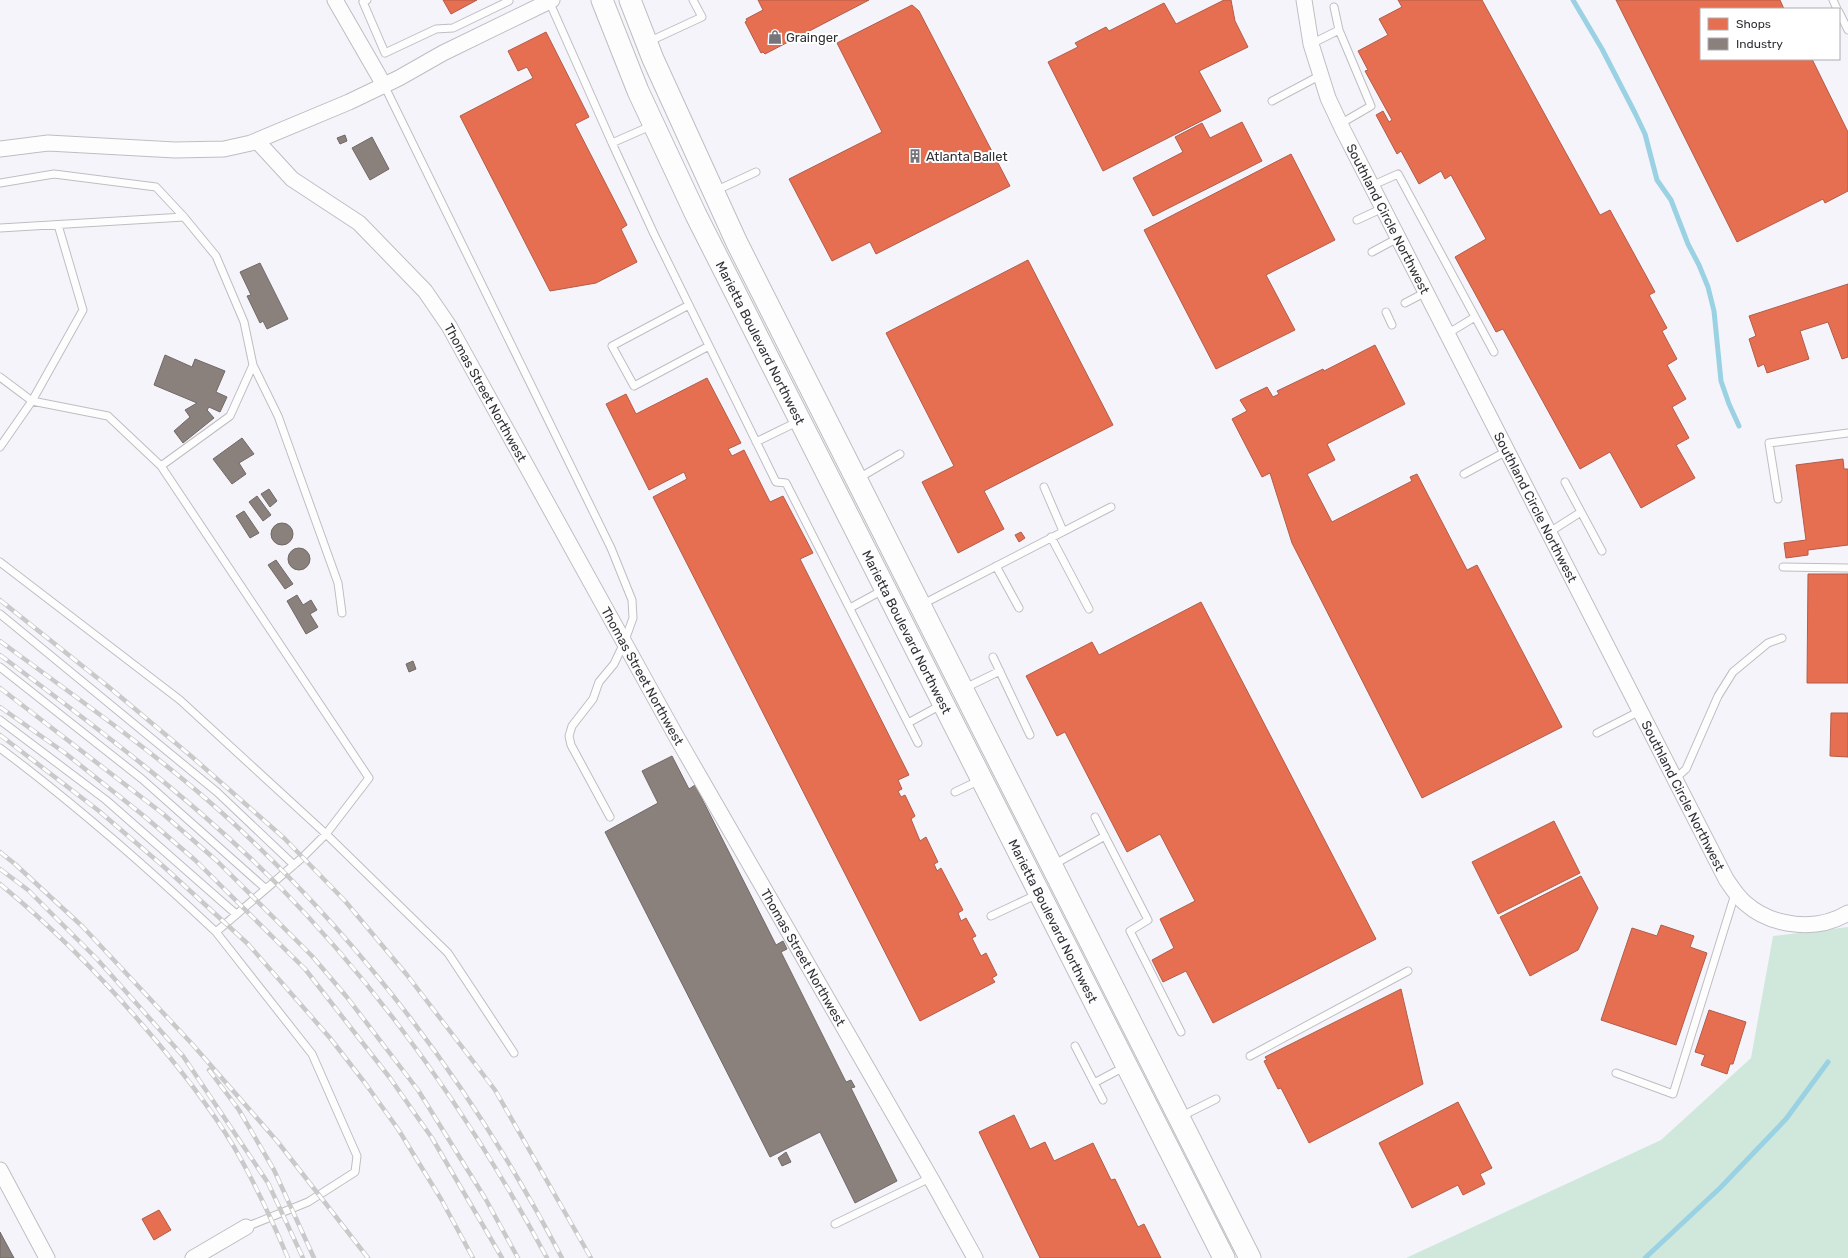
<svg xmlns="http://www.w3.org/2000/svg" width="1848" height="1258" font-family="Rubik,sans-serif">
<style>
.green{fill:#cfe8db}
.shops{fill:#e76f51;stroke:#b15c49}
.industry{fill:#8a817c;stroke:#706967}
.lines{fill:none;stroke-linecap:round;stroke-linejoin:round}
.stream{stroke:#9ad2e3;stroke-width:5}
.service-casing{stroke:#bebec2;stroke-width:9}
.minor-casing{stroke:#bebec2;stroke-width:17}
.secondary-casing{stroke:#bebec2;stroke-width:23}
.service{stroke:#fefdfe;stroke-width:7}
.minor{stroke:#fefdfe;stroke-width:15}
.secondary{stroke:#fefdfe;stroke-width:21}
.rail-casing{stroke:#c9c9ca;stroke-width:4.5}
.rail{stroke:#fff;stroke-width:3;stroke-dasharray:9;stroke-linecap:butt}
.labels{text-anchor:middle;dominant-baseline:central;stroke-width:4;stroke-linejoin:round;paint-order:stroke}
.poi-label{font-size:13px;fill:#323136;stroke:#fff;text-anchor:start}
.street-label{font-size:13px;fill:#323136;stroke:#fff}
</style>
<rect width="100%" height="100%" fill="#f5f4fa"/>
<path class="green" d="M1848 927V1258H1406L1661 1140 1751 1058 1773 936Z"/>
<path class="shops" d="M443 0H477L451 14Z
M758 0H869L765 54 763 52 761 53 745 22 747 21 746 19 763 10Z
M1224 0H1231L1235 21 1248 47 1199 71 1221 111 1103 171 1048 62 1078 47 1075 43 1106 27 1109 31 1164 3 1176 24Z
M1398 0H1482L1600 215 1610 210 1655 292 1649 295 1667 328 1662 331 1677 359 1667 365 1686 399 1672 407 1689 438 1676 445 1695 478 1641 508 1610 452 1580 469 1503 329 1496 332 1455 257 1486 239 1451 175 1445 179 1441 171 1419 184 1401 151 1397 154 1376 115 1383 111 1389 122 1392 120 1365 71 1368 70 1358 51 1388 35 1379 19 1402 7Z
M1616 0H1780L1784 9H1701V59H1812L1848 132V191L1825 203 1823 199 1737 242Z
M912 5 919 11 1010 186 876 254 870 242 832 261 789 179 882 132 837 43Z
M546 32 589 117 575 124 627 225 621 229 637 262 596 283 550 291 460 116 533 78 527 67 518 71 508 51Z
M1242 122 1262 161 1153 216 1133 178 1183 152 1175 137 1202 123 1210 138Z
M1291 154 1335 240 1266 275 1295 330 1216 369 1144 230Z
M1028 260 1113 425 984 491 1004 529 958 553 922 482 954 466 886 333Z
M1848 284V357L1842 359 1828 322 1800 331 1809 359 1767 373 1764 364 1758 367 1749 339 1756 336 1749 316Z
M1375 345 1405 404 1327 444 1335 460 1307 474 1332 522 1412 481 1410 477 1417 474 1467 570 1477 565 1562 727 1422 798 1292 543 1270 473 1262 477 1232 419 1247 411 1240 400 1267 387 1273 397 1279 394 1277 391 1323 369 1324 371Z
M707 378 741 443 728 449 732 456 744 450 770 502 783 496 813 553 800 559 909 775 898 780 902 789 898 791 901 797 905 795 915 816 911 819 920 841 926 837 938 862 934 864 937 871 941 868 963 910 958 913 961 921 966 918 976 936 972 938 981 956 986 953 997 975 992 978 995 982 920 1021 653 497 687 479 684 472 649 490 606 404 626 394 636 414Z
M1843 459 1844 469H1848V545L1808 550V555L1786 558 1784 543 1806 540 1796 465Z
M1021 532 1025 538 1019 542 1015 535Z
M1808 574H1848V683H1807Z
M1201 602 1376 939 1213 1023 1186 971 1163 982 1152 960 1174 948 1160 919 1195 901 1160 834 1127 852 1065 732 1057 736 1026 676 1092 642 1099 655Z
M1831 713H1848V757L1830 756Z
M1554 821 1580 873 1498 914 1472 862Z
M1581 876 1598 908 1578 950 1530 976 1500 917Z
M1661 925 1694 936 1690 947 1707 953 1676 1045 1601 1020 1632 928 1657 936Z
M1401 989 1423 1084 1309 1143 1281 1088 1278 1089 1264 1061 1267 1060 1265 1057Z
M1709 1010 1746 1022 1733 1064H1730L1727 1074 1701 1065 1705 1055 1695 1052Z
M1458 1102 1492 1168 1480 1174 1485 1184 1463 1195 1458 1185 1412 1208 1379 1143Z
M1014 1115 1030 1149 1045 1142 1054 1161 1093 1143 1111 1180 1115 1179 1138 1227 1144 1224 1161 1258H1040L979 1132Z
M159 1210 171 1230 154 1240 142 1219Z"/>
<path class="industry" d="M345 135 347 141 340 144 337 138Z
M372 137 389 169 370 180 352 148Z
M260 263 288 319 267 329 263 321 260 323 247 296 251 295 240 272Z
M165 355 192 367 195 359 225 371 216 392 227 397 220 412 209 407 207 410 214 418 183 443 174 431 190 417 185 410 197 403 154 385Z
M242 438 254 454 239 463 246 474 232 484 213 459Z
M269 489 277 501 270 507 261 494Z
M257 496 271 515 263 521 249 502Z
M244 511 259 533 250 538 236 516Z
M271 534a11 11 0 1 1 22 0a11 11 0 1 1-22 0Z
M288 559a11 11 0 1 1 22 0a11 11 0 1 1-22 0Z
M276 560 293 584 285 589 268 565Z
M297 595 303 605 311 600 317 610 310 614 318 627 306 634 287 601Z
M413 661 416 669 409 672 406 664Z
M672 756 689 789 695 785 776 945 783 941 787 949 781 952 846 1082 851 1080 855 1087 851 1088 897 1181 855 1203 820 1132 770 1157 605 832 658 803 642 771Z
M786 1152 791 1162 782 1166 778 1158Z
M0 1232 14 1258H0Z"/>
<g class="lines">
<path class="stream" d="M1573 0 1602 49 1635 113 1645 134 1657 180 1671 200 1688 244 1699 265 1708 287 1714 311 1721 381 1729 404 1739 426
M1645 1258 1720 1188 1786 1119 1828 1062"/>
<defs>
<path id="service" d="M367 0 363 2 385 53 436 29 453 28 509 1
M1833 0 1837 9
M549 1 612 143
M1334 7 1339 30
M1839 12 1848 30
M648 42 702 17 693 0
M1311 44 1339 30 1371 106 1340 124
M384 85 611 548 632 600 633 618 624 643 614 664 599 682 593 699 572 726 569 736 571 745 610 817
M1272 101 1321 75
M653 125 612 143 654 234 776 482 786 483 918 743
M0 183 54 174 156 187 184 217 216 256 244 322 253 365 278 416 338 583 342 613
M1371 186 1398 174 1494 352
M715 191 756 172
M1357 220 1383 208
M0 228 184 217
M1372 252 1398 238
M1405 303 1426 292
M689 305 612 346 634 386 709 346
M1386 312 1392 325
M1447 334 1475 317
M0 377 32 401 108 416 161 466 369 778 326 834 303 857 216 932C147 867 76 805 0 748
M756 442 799 421
M0 447 32 401 83 310 58 225
M161 466 230 416 253 365
M1464 474 1507 451
M859 478 900 454
M1565 482 1602 551
M1044 487 1063 531
M1778 499 1769 443 1848 433
M1548 533 1581 512
M1051 537 1089 609
M0 562 180 700 326 834 448 953 514 1053
M996 566 1019 608
M1783 567 1848 568
M921 605 1111 507
M850 608 883 590
M0 614 217 792 294 865
M993 657 1030 735
M0 667 142 779 266 889
M963 689 1000 671
M0 720 106 800 236 914
M908 723 941 705
M1597 733 1640 711
M1675 779 1686 769 1718 696 1733 672 1768 643 1782 638
M955 792 980 780
M1095 817 1148 920 1130 931 1181 1032
M1053 865 1105 836
M991 916 1038 894
M216 932 312 1054 357 1156 355 1172 308 1202 246 1227
M1075 1046 1103 1100
M1250 1056 1408 971
M1616 1073 1673 1094 1735 894
M1094 1083 1126 1066
M1180 1117 1216 1099
M835 1224 930 1178"/>
<g id="minor">
<path d="M335 0 384 85"/>
<path id="s1" d="M1304 0 1311 44 1328 98 1343 130 1726 879C1732 888 1737 896 1745 903 1772 927 1817 932 1848 913"/>
<path id="s2" d="M257 141 292 179 359 223 425 291 449 326 676 736 934 1184 975 1258"/>
<path d="M0 149 48 143 175 150 224 149 251 143 349 102 399 78 443 53 552 0"/>
<path d="M0 1170 47 1258"/>
<path d="M193 1258 246 1227"/>
</g>
<g id="secondary">
<path id="s3" d="M602 0 638 91 696 215 1224 1258"/>
<path d="M630 0 653 59 737 243 1250 1258"/>
</g>
</defs>
<use href="#service" class="service-casing"/>
<use href="#minor" class="minor-casing"/>
<use href="#secondary" class="secondary-casing"/>
<use href="#service" class="service"/>
<use href="#minor" class="minor"/>
<use href="#secondary" class="secondary"/>
<defs>
<path id="rail" d="M0 600 110 688 191 756 284 838 345 901 407 975 495 1090 591 1258
M0 641C78 699 159 755 231 821 366 945 477 1095 562 1258
M0 655C96 727 192 799 277 884 385 994 474 1122 547 1258
M0 688 162 813 217 861 312 956 346 996 418 1090 485 1198 518 1258
M0 707 65 753 144 816 195 860 305 969 390 1078 432 1138 502 1258
M0 735 99 811 163 866 248 944 330 1038 365 1083 398 1129 441 1199 473 1258
M0 852 15 864 83 927 193 1045 277 1141 368 1258
M0 869 28 890 97 959 183 1056 268 1183 303 1258
M0 884C51 926 97 972 140 1022 174 1061 207 1102 234 1147 255 1183 272 1220 288 1258
M209 1070 239 1110 274 1170 314 1258"/>
</defs>
<use href="#rail" class="rail-casing"/>
<use href="#rail" class="rail"/>
</g>
<defs>
<symbol id="shop-bare" viewBox="-9 -9 18 18"><path d="M-5-2.5h2.3a2.7 3.5 0 0 1 5.4 0H5L5.5 6h-11ZM-1.5-2.5h3a1.5 2.3 0 0 0-3 0Z" fill="#76757b" stroke="#fff" stroke-width="2.5" paint-order="stroke"/></symbol>
<symbol id="building-bare" viewBox="-9 -9 18 18"><path d="M-4-6H4V6H1V3H-1V6H-4ZM-2.5-4.3h1.7v1.8h-1.7ZM.8-4.3h1.7v1.8H.8ZM-2.5-1h1.7V.8h-1.7ZM.8-1h1.7V.8H.8Z" fill="#76757b" stroke="#fff" stroke-width="2.5" paint-order="stroke"/></symbol>
</defs>
<g fill-rule="evenodd">
<use href="#shop-bare" x="765" y="27" width="20" height="20"/>
<use href="#building-bare" x="905" y="146" width="20" height="20"/>
</g>
<g class="labels">
<g class="poi-label">
<text x="786" y="37">Grainger</text>
<text x="926" y="156">Atlanta Ballet</text>
</g>
<g class="street-label">
<text stroke="none"><textPath href="#s1" startOffset="236">Southland Circle Northwest</textPath></text>
<text stroke="none"><textPath href="#s3" startOffset="378">Marietta Boulevard Northwest</textPath></text>
<text stroke="none"><textPath href="#s2" startOffset="345">Thomas Street Northwest</textPath></text>
<text stroke="none"><textPath href="#s1" startOffset="560">Southland Circle Northwest</textPath></text>
<text stroke="none"><textPath href="#s3" startOffset="702">Marietta Boulevard Northwest</textPath></text>
<text stroke="none"><textPath href="#s2" startOffset="669">Thomas Street Northwest</textPath></text>
<text stroke="none"><textPath href="#s1" startOffset="884">Southland Circle Northwest</textPath></text>
<text stroke="none"><textPath href="#s3" startOffset="1026">Marietta Boulevard Northwest</textPath></text>
<text stroke="none"><textPath href="#s2" startOffset="993">Thomas Street Northwest</textPath></text>
</g>
</g>
<rect x="1700" y="8" width="140" height="52" fill="#ffffff" stroke="#adadaf"/>
<rect x="1708" y="18" width="20" height="12" fill="#e76f51" stroke="#adadaf"/>
<text x="1736" y="28" font-size="12" fill="#323136">Shops</text>
<rect x="1708" y="38" width="20" height="12" fill="#8a817c" stroke="#adadaf"/>
<text x="1736" y="48" font-size="12" fill="#323136">Industry</text>
</svg>
